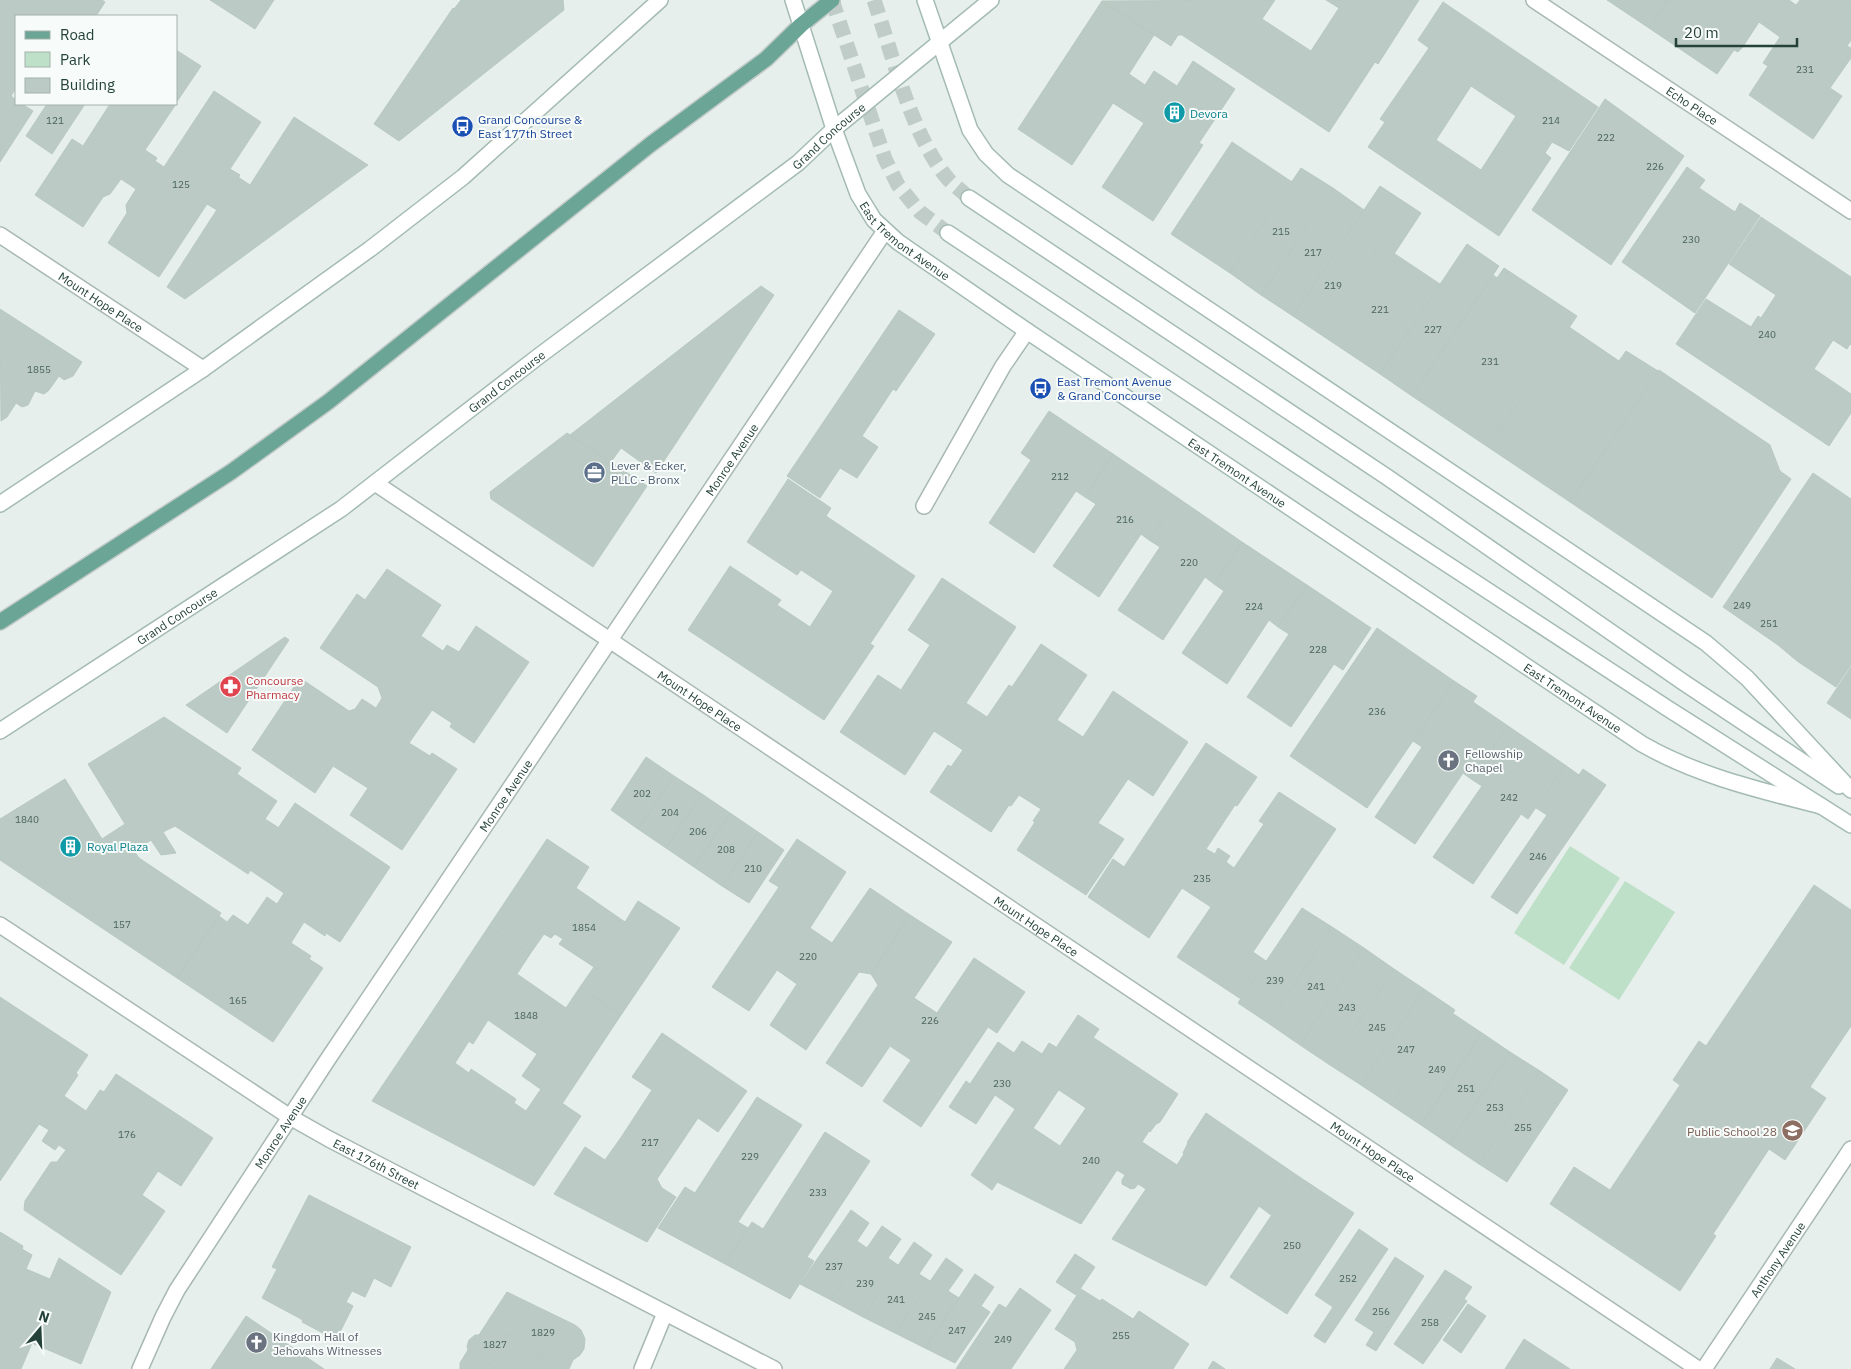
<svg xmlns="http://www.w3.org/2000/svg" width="1851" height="1369" font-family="'IBM Plex Sans',sans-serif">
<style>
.green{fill:#bfe0c8}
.building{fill:#bbcac4;stroke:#b8c9c2;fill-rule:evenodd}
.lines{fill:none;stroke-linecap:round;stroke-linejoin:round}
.secondary-tunnel{stroke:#bfccc8;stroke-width:15;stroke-dasharray:15 8;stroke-linecap:butt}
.lane-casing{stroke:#a8b8b2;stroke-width:18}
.street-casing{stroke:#a8b8b2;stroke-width:18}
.secondary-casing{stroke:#a4bbb3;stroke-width:18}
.primary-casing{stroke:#c2cac8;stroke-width:18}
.lane{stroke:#fff;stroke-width:15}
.street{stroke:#fff;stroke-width:15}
.secondary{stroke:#fff;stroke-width:15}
.primary{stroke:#6aa596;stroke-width:15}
.labels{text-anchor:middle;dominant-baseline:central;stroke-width:4;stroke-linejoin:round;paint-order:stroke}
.number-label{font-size:10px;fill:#4a645c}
.street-label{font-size:12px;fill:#24423a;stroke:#f7fbf9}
.culture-label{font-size:12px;fill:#0d838f;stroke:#f7fbf9;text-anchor:start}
.transit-label{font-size:12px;fill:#164399;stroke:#f7fbf9;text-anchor:start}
.service-label{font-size:12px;fill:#4e5e75;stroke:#f7fbf9;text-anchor:start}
.health-label{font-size:12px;fill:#be3a42;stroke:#f7fbf9;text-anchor:start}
.worship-label{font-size:12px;fill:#5b616d;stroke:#f7fbf9;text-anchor:start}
.education-label{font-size:12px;fill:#785e54;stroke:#f7fbf9;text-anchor:end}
</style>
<rect width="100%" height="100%" fill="#e6efeb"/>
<path class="green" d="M1570 846 1620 878 1564 965 1514 933Z
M1625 881 1675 912 1619 1000 1569 968Z"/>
<path class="building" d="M0 0H102L105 2 96 16H16V88L11 96 16 100V104H22L33 111 0 162Z
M210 0H274L255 29Z
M461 0H563L564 10 399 141 374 124 453 8 454 9Z
M1275 0 1262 19 1311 51 1339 8 1326 0H1419L1378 64 1375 62 1329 132 1182 35H1178L1171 46 1102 1Z
M1607 0H1668L1649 28Z
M1668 0H1789L1796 5 1800 0H1851V40L1847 46 1851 48V58L1830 88 1842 96 1813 139 1749 95 1766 69 1768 66 1763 63 1780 37 1759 22 1742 48 1738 52 1734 50 1717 74 1649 28Z
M1102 1 1154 35 1129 74 1145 85 1154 71 1177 86 1193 61 1235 89 1199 143 1203 145 1153 221 1102 187 1144 123 1113 103 1072 165 1018 129Z
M1443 2 1598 107 1569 151 1552 142 1545 153 1551 158 1499 236 1368 147 1385 122 1380 119 1429 48 1418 40ZM1471 86 1516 116 1481 170 1436 140Z
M176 50 201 66 176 103Z
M214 91 261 122 230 169 240 175 217 210 207 204 159 277 108 243 127 213 126 205 136 189 121 179 110 194 103 197 83 227 35 195 72 139 83 146 110 104H176L145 150 157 158 155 161 164 167Z
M1605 99 1684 156 1611 265 1532 210Z
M47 104H85L52 154 26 136Z
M294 117 368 165 185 299 167 287 238 177 250 185Z
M1232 142 1292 182 1230 273 1171 234Z
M1687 167 1705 180 1699 188 1735 212 1740 203 1760 216 1695 313 1622 262Z
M1301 168 1333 188 1261 295 1230 273Z
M1380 186 1421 213 1394 254 1380 244 1320 334 1293 316Z
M1333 188 1364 210 1293 316 1261 295Z
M1761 217 1851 277V345L1850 344 1847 349 1833 340 1814 369 1851 394V413L1829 446 1676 344 1706 299 1751 327 1758 316 1761 318 1776 295 1729 264Z
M1380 244 1440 284 1380 374 1320 334Z
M1467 244 1499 266 1412 396 1380 374Z
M1504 268 1577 316 1488 447 1412 396 1493 275 1497 278Z
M761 286 774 295 656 473 621 448 611 462 570 435Z
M0 309 82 362 73 376 64 380 59 376 49 390 44 394 35 391 28 405 22 407 16 403 7 417 1 421Z
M899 310 935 334 896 391 893 389 862 436 878 447 857 478 840 468 820 498 787 476Z
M1569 327 1619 361 1626 351 1658 371 1570 502 1488 447Z
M1659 370 1770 445 1780 471 1791 479 1712 598 1570 502Z
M1049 411 1113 454 1085 497 1076 491 1034 553 989 523 1031 460 1021 453Z
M567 433 647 486 593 567 491 499 490 492Z
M1113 454 1178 498 1149 540 1141 534 1099 597 1053 566 1096 504 1085 497Z
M1813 473 1851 499V580L1797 661 1778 645 1723 607Z
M788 479 831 508 826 516 915 576 870 644 874 646 824 720 688 630 730 566 781 600 777 605 810 627 833 591 801 570 797 575 747 542Z
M1178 498 1242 542 1214 584 1205 577 1163 640 1118 610 1160 547 1149 540Z
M1242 542 1307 585 1278 627 1269 620 1227 684 1182 653 1224 591 1214 584Z
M387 569 441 605 421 636 443 651 447 645 459 652 476 626 529 662 474 743 450 727 452 723 432 710 409 743 430 756 432 753 457 769 402 850 350 815 368 788 333 766 315 793 252 750 300 678 349 711 355 709 362 699 376 708 382 698 378 687 320 648 357 594 365 600Z
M942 578 1016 627 966 703 987 717 1009 685 1012 687 1041 644 1087 675 1057 720 1083 737 1113 691 1188 742 1153 796 1128 779 1098 823 1124 839 1086 895 1017 850 1035 822 1033 821 1041 809 1019 795 1011 806 1009 805 991 832 930 792 948 765 951 767 963 750 934 731 905 775 840 732 878 675 901 690 930 645 908 630Z
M1851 580V665L1836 687 1797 661Z
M1307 585 1371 628 1343 670 1334 664 1291 727 1247 697 1289 634 1278 627Z
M1377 628 1454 681 1367 808 1290 756Z
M285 637 289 640 227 733 186 705Z
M1851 667V719L1827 703Z
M1454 681 1477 696 1473 702 1508 726 1471 779 1463 773 1415 844 1375 817 1422 747 1413 741Z
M164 717 241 768 237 774 277 801 265 819 279 828 248 874 175 826 163 832 176 853 161 855 151 840 134 851 139 858 221 913 177 978 0 860V819L65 779 102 839 125 824 88 764Z
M1508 726 1565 765 1528 819 1521 814 1473 884 1433 857 1482 786 1471 779Z
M1206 743 1257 777 1237 806 1235 805 1206 849 1215 854 1218 848 1230 856 1226 862 1234 868 1264 824 1259 821 1279 792 1336 829 1253 952 1266 961 1241 999 1177 957 1211 907 1182 888 1149 938 1088 897 1113 859 1124 867Z
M646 757 674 776 638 829 611 810Z
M1565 765 1579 775 1583 769 1606 785 1517 914 1491 897 1547 815 1536 808Z
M674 776 702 794 666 848 638 829Z
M702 794 730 813 694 867 666 848Z
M295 803 390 867 340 942 326 933 325 936 304 922 291 943 311 956 309 959 323 968 273 1042 177 978 219 916 227 922 233 915 248 925 267 897 277 904 284 893 250 870Z
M730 813 758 832 722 886 694 867Z
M758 832 784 850 749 903 722 886Z
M547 839 589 867 576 888 625 922 638 901 680 928 621 1015 580 987 594 967 559 944 563 939 555 934 551 938 544 934 530 954 489 926Z
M797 839 846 872 810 928 832 943 870 888 910 915 871 974 859 972 806 1050 770 1025 797 984 777 970 749 1011 712 987 779 887 769 881Z
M1814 885 1851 910V1026L1810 1087 1826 1098 1785 1160 1769 1149 1713 1234 1716 1236 1680 1291 1550 1204 1574 1167 1610 1190 1680 1085 1673 1080 1699 1041 1706 1046Z
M1302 908 1332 927 1268 1023 1238 1003Z
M910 915 952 942 914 998 937 1013 974 958 1025 992 997 1033 988 1027 921 1127 883 1101 911 1060 890 1046 862 1087 826 1063 878 985 871 974Z
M489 926 530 954 517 974 566 1008 580 987 621 1015 562 1104 522 1076 537 1054 488 1020 473 1044 430 1015Z
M1332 927 1364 948 1300 1045 1268 1023Z
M1364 948 1394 969 1330 1065 1300 1045Z
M1394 969 1424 989 1361 1085 1330 1065Z
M1424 989 1455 1010 1391 1105 1361 1085Z
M0 997 88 1055 76 1073 78 1075 64 1096 86 1111 100 1090 104 1092 116 1074 213 1138 181 1186 158 1171 142 1195 165 1211 121 1275 24 1210 25 1201 51 1162H57L66 1150 59 1145 55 1150 42 1141 49 1130 39 1124 0 1181Z
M1452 1013 1482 1033 1421 1125 1391 1105Z
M430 1015 469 1041 455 1063 469 1073 471 1069 516 1099 514 1103 526 1111 541 1089 581 1116 534 1186 372 1101Z
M1078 1015 1099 1029 992 1190 971 1175Z
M662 1033 747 1091 718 1132 698 1118 657 1179 662 1188 676 1197 647 1242 554 1194 585 1147 605 1160 622 1136 652 1090 632 1077Z
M1482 1033 1510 1052 1449 1144 1421 1125Z
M1094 1038 1178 1094 1160 1122 1156 1124 1150 1132 1149 1131 1142 1142 1177 1165 1184 1154 1183 1153 1187 1145 1188 1141 1206 1113 1298 1176 1271 1215 1259 1206 1206 1286 1112 1239 1146 1189 1138 1184 1135 1188 1131 1189 1122 1184V1180L1125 1175 1117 1170 1081 1224 997 1182 1033 1128 1060 1146 1086 1108 1059 1090Z
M1022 1041 1042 1054 1049 1043 1056 1047 1015 1109 995 1095 976 1124 949 1107 966 1081 970 1084 998 1042 1014 1053Z
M1510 1052 1540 1071 1479 1164 1449 1144Z
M1540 1071 1568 1090 1507 1182 1479 1164Z
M757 1097 802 1125 738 1222 748 1228 725 1264 658 1228 685 1187 695 1193Z
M825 1132 870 1161 807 1257 814 1261 790 1299 725 1264 752 1222 763 1229Z
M1298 1176 1354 1213 1287 1314 1230 1277Z
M309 1195 411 1247 391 1287 374 1278 365 1297 352 1291 346 1302 353 1306 336 1340 302 1322 303 1320 262 1298 277 1269 272 1267Z
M851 1210 869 1223 857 1241 867 1248 831 1300 800 1284Z
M882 1226 901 1239 888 1258 898 1265 863 1317 831 1300Z
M1359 1229 1388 1249 1325 1343 1314 1336 1333 1307 1315 1295Z
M0 1232 23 1246 22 1249 32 1255 26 1269 50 1279 59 1258 111 1292 81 1364 32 1343 21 1369H0Z
M914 1242 932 1255 919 1274 930 1281 895 1333 863 1317Z
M1075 1254 1095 1267 1076 1295 1056 1282Z
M1395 1257 1424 1276 1376 1351 1366 1345 1374 1332 1355 1320Z
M946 1258 963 1270 948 1291 959 1298 925 1348 895 1333Z
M1445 1270 1472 1287 1464 1299 1467 1301 1423 1364 1394 1344Z
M975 1274 994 1287 981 1306 990 1312 955 1363 925 1348Z
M1020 1288 1051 1310 1011 1369H956L999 1304 1006 1308Z
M1081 1289 1100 1301 1102 1299 1133 1319 1139 1311 1189 1344 1173 1369H1064L1077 1350 1075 1342 1055 1329Z
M507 1292 575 1325 581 1330 585 1339 584 1349 580 1355 573 1360 569 1369H560L488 1321Z
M1468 1304 1486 1316 1461 1353 1443 1340Z
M246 1316 324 1369H211Z
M488 1321 560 1369H497L468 1350 467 1346 469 1340 475 1335H479Z
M1524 1339 1570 1369H1505Z
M468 1350 497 1369H460V1363Z
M1777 1358 1795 1369H1770Z
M1213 1361 1225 1369H1208Z"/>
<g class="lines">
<path class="secondary-tunnel" d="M832 0 885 159 898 185 920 212 948 233
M874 0C892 53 912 138 949 180 955 186 963 192 969 198"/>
<defs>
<path id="lane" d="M924 506 1003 366 1027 331"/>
<g id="street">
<path id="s1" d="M1534 0 1851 211"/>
<path id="s2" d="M0 235 203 369"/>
<path id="s3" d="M375 483 1698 1369"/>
<path id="s4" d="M0 925 290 1117 329 1139 774 1369"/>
<path id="s5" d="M140 1369 163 1317 177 1290 328 1059 885 231"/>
<path d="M642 1369 665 1313"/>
<path id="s6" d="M1704 1369 1851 1149"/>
</g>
<g id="secondary">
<path id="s7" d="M793 0 834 129 858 194 874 220 898 242 1027 331 1642 744C1698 776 1759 790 1821 806"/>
<path d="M925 0 970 130 986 154 1008 175 1706 643 1747 678 1851 790"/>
<path d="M969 198 1387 477 1683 682 1839 786"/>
<path d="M948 233 1366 511 1667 708 1851 825"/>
<path d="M0 504 203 369 370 249 463 177 660 0"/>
<path id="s8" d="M0 731 341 509 539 356 798 163 834 129 991 0"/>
</g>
<path id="primary" d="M0 622 231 472 328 402 651 144 766 59 801 25 832 0"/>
</defs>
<use href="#lane" class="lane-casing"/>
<use href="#street" class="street-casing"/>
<use href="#secondary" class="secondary-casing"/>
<use href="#primary" class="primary-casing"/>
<use href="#lane" class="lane"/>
<use href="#street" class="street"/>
<use href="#secondary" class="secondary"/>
<use href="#primary" class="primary"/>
</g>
<defs>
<symbol id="building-disc" viewBox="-11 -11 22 22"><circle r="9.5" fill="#0f9aa8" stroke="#f7fbf9"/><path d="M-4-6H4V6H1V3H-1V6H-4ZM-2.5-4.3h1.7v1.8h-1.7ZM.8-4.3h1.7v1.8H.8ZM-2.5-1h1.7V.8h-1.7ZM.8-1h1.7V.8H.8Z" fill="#fff"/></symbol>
<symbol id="bus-disc" viewBox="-11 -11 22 22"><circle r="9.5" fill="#1a4fb4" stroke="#f7fbf9"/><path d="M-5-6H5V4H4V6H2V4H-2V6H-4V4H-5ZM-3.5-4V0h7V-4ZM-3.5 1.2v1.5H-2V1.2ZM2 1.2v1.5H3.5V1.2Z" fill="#fff"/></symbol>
<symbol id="office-disc" viewBox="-11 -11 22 22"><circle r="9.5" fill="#5c6f8a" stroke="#f7fbf9"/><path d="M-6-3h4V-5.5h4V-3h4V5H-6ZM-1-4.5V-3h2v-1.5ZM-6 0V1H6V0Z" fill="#fff"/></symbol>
<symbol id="pharmacy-disc" viewBox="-11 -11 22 22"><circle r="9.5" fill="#e0444e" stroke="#f7fbf9"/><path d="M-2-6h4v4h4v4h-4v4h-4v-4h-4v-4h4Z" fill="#fff"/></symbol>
<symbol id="church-disc" viewBox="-11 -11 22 22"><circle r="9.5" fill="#6b7280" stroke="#f7fbf9"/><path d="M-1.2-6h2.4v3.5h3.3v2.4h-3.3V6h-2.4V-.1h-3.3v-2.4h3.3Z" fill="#fff"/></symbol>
<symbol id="school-disc" viewBox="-11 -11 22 22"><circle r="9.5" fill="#8d6e63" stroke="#f7fbf9"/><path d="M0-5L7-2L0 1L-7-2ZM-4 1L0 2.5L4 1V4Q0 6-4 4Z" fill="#fff"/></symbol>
</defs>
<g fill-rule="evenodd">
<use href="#building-disc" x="1162" y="100" width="25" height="25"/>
<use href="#bus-disc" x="450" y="114" width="25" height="25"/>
<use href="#bus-disc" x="1028" y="376" width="25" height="25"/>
<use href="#office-disc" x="582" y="460" width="25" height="25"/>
<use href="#pharmacy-disc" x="218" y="674" width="25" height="25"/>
<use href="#church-disc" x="1436" y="748" width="25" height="25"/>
<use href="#building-disc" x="58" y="834" width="25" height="25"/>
<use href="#school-disc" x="1780" y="1118" width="25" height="25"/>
<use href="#church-disc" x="244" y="1330" width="25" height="25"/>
</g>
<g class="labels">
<g class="number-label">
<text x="1805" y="69">231</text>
<text x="55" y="120">121</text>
<text x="1551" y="120">214</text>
<text x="1606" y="137">222</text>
<text x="1655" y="166">226</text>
<text x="181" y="184">125</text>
<text x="1281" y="231">215</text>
<text x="1691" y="239">230</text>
<text x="1313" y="252">217</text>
<text x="1333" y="285">219</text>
<text x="1380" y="309">221</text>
<text x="1433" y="329">227</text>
<text x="1767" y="334">240</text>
<text x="1490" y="361">231</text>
<text x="39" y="369">1855</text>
<text x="1060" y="476">212</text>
<text x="1125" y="519">216</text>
<text x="1189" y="562">220</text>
<text x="1742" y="605">249</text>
<text x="1254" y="606">224</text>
<text x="1769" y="623">251</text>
<text x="1318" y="649">228</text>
<text x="1377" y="711">236</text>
<text x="642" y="793">202</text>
<text x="1509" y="797">242</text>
<text x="670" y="812">204</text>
<text x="27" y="819">1840</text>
<text x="698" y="831">206</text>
<text x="726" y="849">208</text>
<text x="1538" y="856">246</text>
<text x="753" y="868">210</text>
<text x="1202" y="878">235</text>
<text x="122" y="924">157</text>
<text x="584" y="927">1854</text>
<text x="808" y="956">220</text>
<text x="1275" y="980">239</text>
<text x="1316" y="986">241</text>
<text x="238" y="1000">165</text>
<text x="1347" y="1007">243</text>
<text x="526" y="1015">1848</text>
<text x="930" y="1020">226</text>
<text x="1377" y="1027">245</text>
<text x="1406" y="1049">247</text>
<text x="1437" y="1069">249</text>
<text x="1002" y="1083">230</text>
<text x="1466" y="1088">251</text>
<text x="1495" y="1107">253</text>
<text x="1523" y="1127">255</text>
<text x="127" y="1134">176</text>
<text x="650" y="1142">217</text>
<text x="750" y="1156">229</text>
<text x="1091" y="1160">240</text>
<text x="818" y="1192">233</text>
<text x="1292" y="1245">250</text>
<text x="834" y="1266">237</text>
<text x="1348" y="1278">252</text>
<text x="865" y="1283">239</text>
<text x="896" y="1299">241</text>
<text x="1381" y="1311">256</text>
<text x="927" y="1316">245</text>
<text x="1430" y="1322">258</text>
<text x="957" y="1330">247</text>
<text x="543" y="1332">1829</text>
<text x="1121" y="1335">255</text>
<text x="1003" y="1339">249</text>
<text x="495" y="1344">1827</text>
</g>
<g class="street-label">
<text stroke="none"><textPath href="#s1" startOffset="190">Echo Place</textPath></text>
<text stroke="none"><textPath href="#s8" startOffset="1021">Grand Concourse</textPath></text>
<text stroke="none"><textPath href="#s7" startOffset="272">East Tremont Avenue</textPath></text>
<text stroke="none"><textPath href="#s2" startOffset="121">Mount Hope Place</textPath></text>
<text stroke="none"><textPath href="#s8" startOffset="616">Grand Concourse</textPath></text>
<text stroke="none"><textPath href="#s5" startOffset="1086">Monroe Avenue</textPath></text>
<text stroke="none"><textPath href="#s7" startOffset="678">East Tremont Avenue</textPath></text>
<text stroke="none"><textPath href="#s8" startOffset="211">Grand Concourse</textPath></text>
<text stroke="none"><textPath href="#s7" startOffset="1082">East Tremont Avenue</textPath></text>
<text stroke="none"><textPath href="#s3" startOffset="391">Mount Hope Place</textPath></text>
<text stroke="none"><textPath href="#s5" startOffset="681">Monroe Avenue</textPath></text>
<text stroke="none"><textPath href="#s3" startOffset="796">Mount Hope Place</textPath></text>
<text stroke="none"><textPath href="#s5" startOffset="276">Monroe Avenue</textPath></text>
<text stroke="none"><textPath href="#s3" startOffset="1201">Mount Hope Place</textPath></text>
<text stroke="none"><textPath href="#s4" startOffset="446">East 176th Street</textPath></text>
<text stroke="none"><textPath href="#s6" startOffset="132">Anthony Avenue</textPath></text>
</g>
<g class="culture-label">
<text x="1190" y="113">Devora</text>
<text x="87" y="846">Royal Plaza</text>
</g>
<g class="transit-label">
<text x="478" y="119">Grand Concourse &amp;<tspan x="478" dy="14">East 177th Street</tspan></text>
<text x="1057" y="381">East Tremont Avenue<tspan x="1057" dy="14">&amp; Grand Concourse</tspan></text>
</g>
<g class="service-label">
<text x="611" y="465">Lever &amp; Ecker,<tspan x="611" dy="14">PLLC - Bronx</tspan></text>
</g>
<g class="health-label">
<text x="246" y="680">Concourse<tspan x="246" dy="14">Pharmacy</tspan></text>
</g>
<g class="worship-label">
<text x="1465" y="753">Fellowship<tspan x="1465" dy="14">Chapel</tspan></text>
<text x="273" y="1336">Kingdom Hall of<tspan x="273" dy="14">Jehovahs Witnesses</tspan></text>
</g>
<g class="education-label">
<text x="1777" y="1131">Public School 28</text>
</g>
</g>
<rect x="15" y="15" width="162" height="90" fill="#f7fbf9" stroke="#a3b1ad"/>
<rect x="25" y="31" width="25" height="8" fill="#6aa596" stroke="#a3b1ad"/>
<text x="60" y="40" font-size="15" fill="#24423a">Road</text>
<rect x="25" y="52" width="25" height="15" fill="#bfe0c8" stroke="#a3b1ad"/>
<text x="60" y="65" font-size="15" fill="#24423a">Park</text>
<rect x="25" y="78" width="25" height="15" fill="#bbcac4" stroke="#a3b1ad"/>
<text x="60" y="90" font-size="15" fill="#24423a">Building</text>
<g transform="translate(40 1329) rotate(19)" stroke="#f7fbf9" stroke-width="4" paint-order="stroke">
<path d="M0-4L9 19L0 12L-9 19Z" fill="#24423a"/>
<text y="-8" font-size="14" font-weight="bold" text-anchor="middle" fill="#24423a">N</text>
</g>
<path d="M1676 38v8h121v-8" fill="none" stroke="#24423a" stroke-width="2.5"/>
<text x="1684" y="38" font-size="15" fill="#24423a" stroke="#f7fbf9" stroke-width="4" paint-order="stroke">20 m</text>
</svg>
